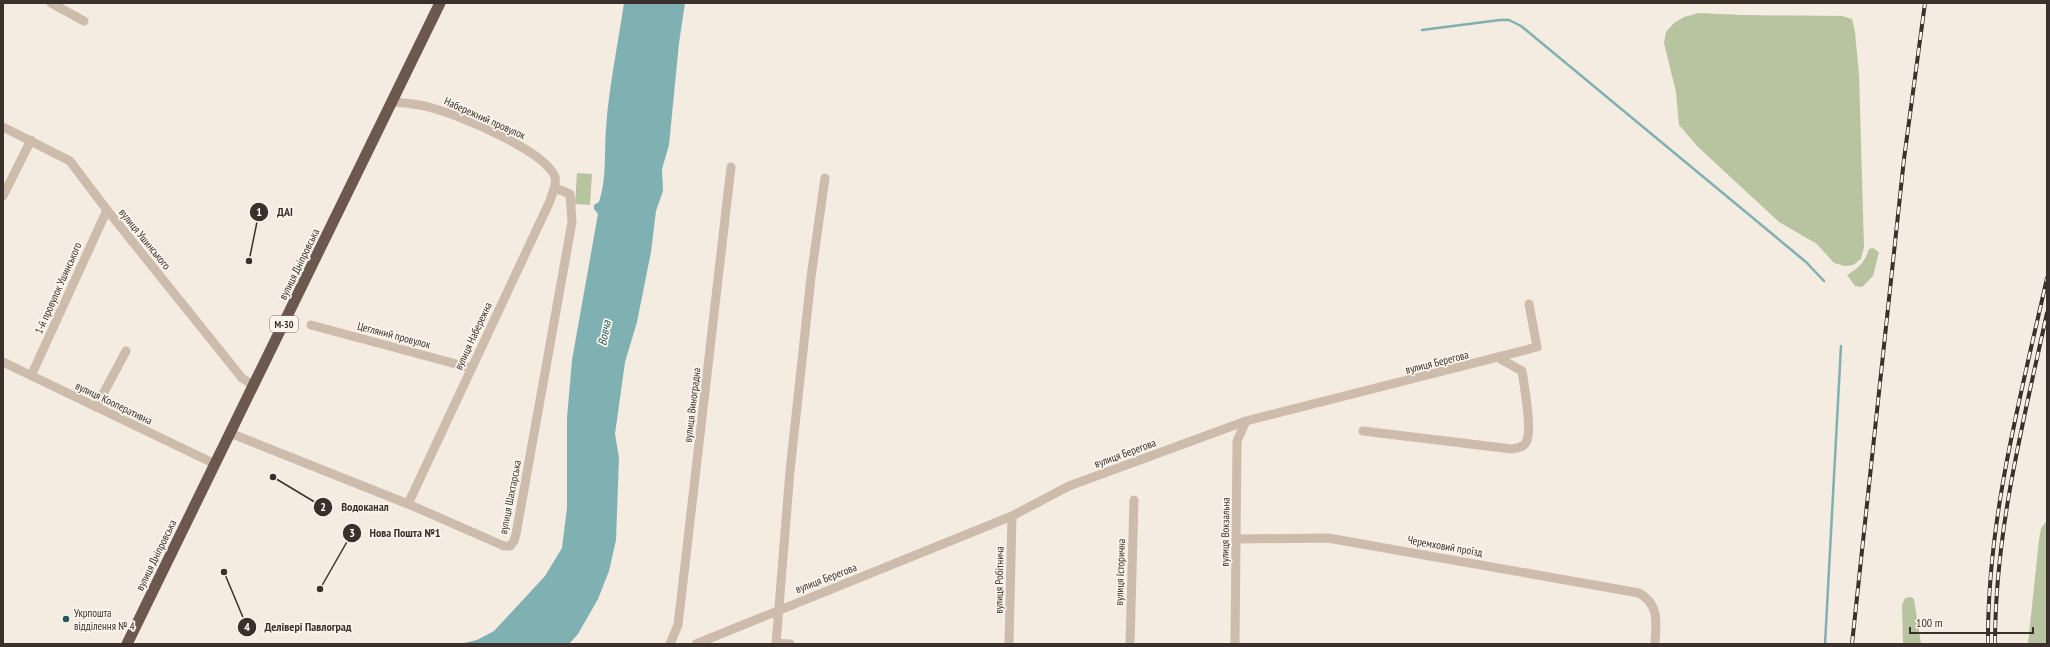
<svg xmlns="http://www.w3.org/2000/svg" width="2050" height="647" font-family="'PT Sans Narrow',sans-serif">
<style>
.green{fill:#b8c4a0}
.water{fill:#7fb0b2}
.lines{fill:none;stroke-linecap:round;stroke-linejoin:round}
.stream{stroke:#7fb0b2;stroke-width:2.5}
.minor{stroke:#cdbbac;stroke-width:9}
.trunk{stroke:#6c584f;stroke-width:11}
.rail-casing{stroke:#3b302b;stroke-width:4}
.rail{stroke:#fbf5ee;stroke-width:2.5;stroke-dasharray:8;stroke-linecap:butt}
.poi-dot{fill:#1f5a5e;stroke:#fbf5ee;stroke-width:1.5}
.labels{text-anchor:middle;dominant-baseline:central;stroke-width:3.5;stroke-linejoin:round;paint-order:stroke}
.shield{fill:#fbf5ee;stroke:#756b66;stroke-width:1}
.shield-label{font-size:10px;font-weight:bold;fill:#3b302b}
.street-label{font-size:11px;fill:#3b302b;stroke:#fbf5ee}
.poi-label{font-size:11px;fill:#3b302b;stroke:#fbf5ee;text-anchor:start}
.water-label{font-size:12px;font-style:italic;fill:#1f5a5e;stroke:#fbf5ee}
.leader{fill:none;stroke:#3b302b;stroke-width:1.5}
.callout-dot{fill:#3b302b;stroke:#fbf5ee;stroke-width:1.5}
.mark-label{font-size:12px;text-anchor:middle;font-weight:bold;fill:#fff}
.callout-label{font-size:12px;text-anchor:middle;font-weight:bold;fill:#3b302b;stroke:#fbf5ee;stroke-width:3.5;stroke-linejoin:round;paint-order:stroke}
</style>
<rect width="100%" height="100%" fill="#f4ebe1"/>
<path class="green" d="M1699 13 1742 15 1842 16 1852 19 1855 32 1859 75 1864 247 1861 259 1853 265 1845 266 1834 263 1817 244 1779 222 1698 147 1679 125 1676 92 1664 43 1666 32 1674 23 1684 17Z
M577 173 592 174 590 205 575 204Z
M1873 248 1879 252 1873 276 1862 287 1855 286 1847 275C1859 268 1865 262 1869 249Z
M2047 521V644H2028L2039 540 2041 528Z
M1911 597 1914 599 1921 644H1903L1902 605 1905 598Z"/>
<path class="water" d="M624 3H685L679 43 669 145 662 169 663 191 656 211 651 252 637 322 625 362 615 434 619 458 616 540 609 571 598 599 578 634 569 644H459L477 640 494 631 545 576 562 548 567 508V418L572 360 598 214 594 209V205L599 202C607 177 604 153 606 128 609 86 618 44 624 3Z"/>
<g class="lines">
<path class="stream" d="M1422 30 1500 20H1509L1521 26 1806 262 1824 281
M1825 644 1841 346"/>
<path class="minor" d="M51 3 84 21
M393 102C406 103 420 104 432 108 459 115 546 151 555 177 557 185 552 194 550 201L408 504
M3 127 70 161 107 210 242 378 253 385
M3 196 31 140
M311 325 471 368
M3 362 215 464
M31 376 107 210
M96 407 126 351
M1363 431 1512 449C1518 448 1525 447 1527 440 1532 427 1524 385 1522 371L1499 358
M230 433 408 504 504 546H510L514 541 516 534 572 222 570 194 555 188
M1238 539 1328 538 1639 593C1660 605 1656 623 1655 644
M776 643 790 644
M670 644 678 625 731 167
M696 644 1012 516 1069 486 1246 421 1537 347 1529 304
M776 644 790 471 811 277 825 178
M1009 644 1012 516
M1130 644 1134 500
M1235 644 1237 441 1246 421"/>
<path class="trunk" d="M127 644 440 3"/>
<defs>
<path id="rail" d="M1852 644 1904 159 1925 3
M1988 644C1987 520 2020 399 2047 278
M1995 644C1995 531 2023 423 2047 313"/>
</defs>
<use href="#rail" class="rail-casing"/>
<use href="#rail" class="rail"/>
</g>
<circle class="poi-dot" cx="66" cy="619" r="4"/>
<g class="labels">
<rect class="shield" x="270" y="316" width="28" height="16" rx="3"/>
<g class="shield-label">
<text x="284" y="324">М-30</text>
</g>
<g class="street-label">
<text transform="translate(485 118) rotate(24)">Набережний провулок</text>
<text transform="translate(145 239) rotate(51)">вулиця Ушинського</text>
<text transform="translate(299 264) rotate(-64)">вулиця Дніпровська</text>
<text transform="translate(58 288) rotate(-66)">1-й провулок Ушинського</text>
<text transform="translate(394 335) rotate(15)">Цегляний провулок</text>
<text transform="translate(473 336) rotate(-65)">вулиця Набережна</text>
<text transform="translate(1437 362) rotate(-14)">вулиця Берегова</text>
<text transform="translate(114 403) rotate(26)">вулиця Кооперативна</text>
<text transform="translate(692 405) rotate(-83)">вулиця Виноградна</text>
<text transform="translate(1125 453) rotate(-20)">вулиця Берегова</text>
<text transform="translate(510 497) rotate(-79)">вулиця Шахтарська</text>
<text transform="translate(1225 532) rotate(-89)">вулиця Вокзальна</text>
<text transform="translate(1445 546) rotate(10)">Черемховий проїзд</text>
<text transform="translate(156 555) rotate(-64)">вулиця Дніпровська</text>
<text transform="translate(1120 572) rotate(-88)">вулиця Історична</text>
<text transform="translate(826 578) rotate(-21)">вулиця Берегова</text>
<text transform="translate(999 580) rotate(-89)">вулиця Робітнича</text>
</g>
<g class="poi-label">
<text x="74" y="613">Укрпошта<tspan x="74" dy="13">відділення № 4</tspan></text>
</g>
<g class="water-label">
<text transform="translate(604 333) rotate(-79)">Вовча</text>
</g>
</g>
<path class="leader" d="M249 261L259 212M273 477L323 507M320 589L352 533M224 572L247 627"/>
<g class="callout-dot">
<circle cx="249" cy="261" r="4"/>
<circle cx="273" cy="477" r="4"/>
<circle cx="320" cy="589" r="4"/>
<circle cx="224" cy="572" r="4"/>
<circle cx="259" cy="212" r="10"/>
<circle cx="323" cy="507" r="10"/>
<circle cx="352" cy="533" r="10"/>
<circle cx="247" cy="627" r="10"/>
</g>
<g class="mark-label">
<text x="259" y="216">1</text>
<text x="323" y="511">2</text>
<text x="352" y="537">3</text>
<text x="247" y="631">4</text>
</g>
<g class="callout-label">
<text x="285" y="216">ДАІ</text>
<text x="365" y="511">Водоканал</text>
<text x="405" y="537">Нова Пошта №1</text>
<text x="308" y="631">Делівері Павлоград</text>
</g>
<rect width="2050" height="647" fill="none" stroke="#3b302b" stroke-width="8"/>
<path d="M1910 627v6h123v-6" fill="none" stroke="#3b302b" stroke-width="2"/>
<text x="1916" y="627" font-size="12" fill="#3b302b" stroke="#fbf5ee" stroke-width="3" paint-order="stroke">100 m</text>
</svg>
